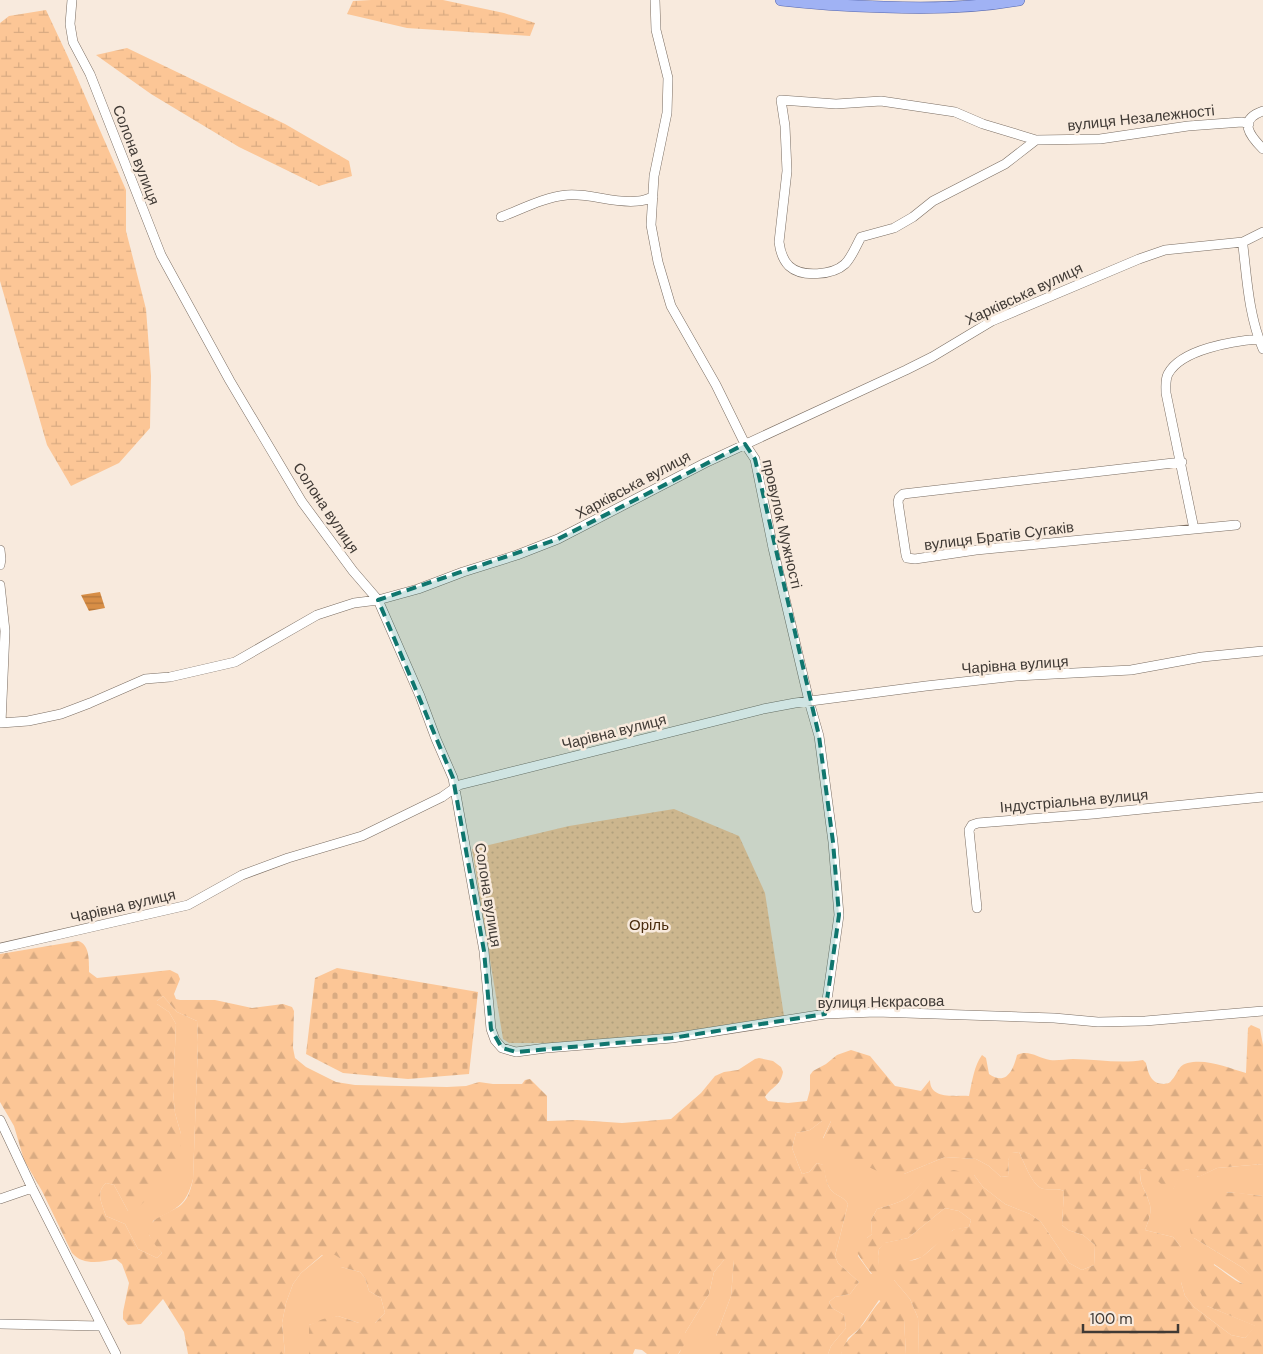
<svg xmlns="http://www.w3.org/2000/svg" width="1263" height="1354" font-family="'DM Sans',sans-serif">
<style>
.grass{fill:#fcc696}
.forest{fill:url(#forest-firs);fill-rule:evenodd}
.wetland{fill:url(#wetland-marsh)}
.cemetery{fill:url(#cemetery-stones)}
.garden{fill:url(#garden-dots)}
.water{fill:url(#water-rules)}
.lines{fill:none;stroke-linecap:round;stroke-linejoin:round}
.minor-casing{stroke:#7a6d62;stroke-width:10}
.major-casing{stroke:#5566ad;stroke-width:12}
.minor{stroke:#fff;stroke-width:9}
.major{stroke:#a0b2f4;stroke-width:11}
.marked{fill:#0f766e;fill-opacity:0.2;stroke:#0f766e;stroke-width:4;stroke-dasharray:10 6;stroke-linejoin:round}
.labels{text-anchor:middle;dominant-baseline:central;stroke-width:5;stroke-linejoin:round;paint-order:stroke}
.street-label{font-size:15px;fill:#403a35;stroke:#f8eadd}
.park-label{font-size:15px;fill:#4a2c0e;stroke:#f8eadd}
</style>
<defs>
<pattern id="forest-firs" width="22" height="20" patternUnits="userSpaceOnUse" patternTransform="scale(1.25)"><rect width="22" height="20" fill="#fcc696"/><path d="M5 1l3.5 6h-7zM16 11l3.5 6h-7z" fill="#d9ab82"/></pattern>
<pattern id="wetland-marsh" width="20" height="14" patternUnits="userSpaceOnUse" patternTransform="scale(1.25)"><rect width="20" height="14" fill="#fcc696"/><path d="M1 5h8M5 5V1M11 12h8M15 12V8" fill="none" stroke="#d9ab82"/></pattern>
<pattern id="cemetery-stones" width="16" height="16" patternUnits="userSpaceOnUse" patternTransform="scale(1.25)"><rect width="16" height="16" fill="#fcc696"/><path d="M2 7V4a2 2 0 0 1 4 0v3zM10 15v-3a2 2 0 0 1 4 0v3z" fill="#d9ab82"/></pattern>
<pattern id="garden-dots" width="8" height="8" patternUnits="userSpaceOnUse" patternTransform="scale(1.25)"><rect width="8" height="8" fill="#fcc696"/><path d="M2 2h.1M6 6h.1" fill="none" stroke="#d9ab82" stroke-width="1.8" stroke-linecap="round"/></pattern>
<pattern id="water-rules" width="6" height="5" patternUnits="userSpaceOnUse" patternTransform="scale(1.25)"><rect width="6" height="5" fill="#d88e46"/><path d="M0 2.5h6" fill="none" stroke="#b1753b"/></pattern>
</defs>
<rect width="100%" height="100%" fill="#f8eadd"/>
<path class="grass" d="M163 996 177 1012 197 1021 198 1042 193 1179C186 1207 176 1208 153 1221L149 1235 162 1253 157 1258 138 1249 125 1224 106 1216C102 1203 95 1193 106 1183L114 1185 128 1211 181 1134 175 1113 173 1091 176 1024 169 1012 157 1004V1001Z
M822 1121H831L823 1138 904 1174 945 1157 976 1159 989 1166 1001 1177 1009 1176 1008 1160 1011 1153 1019 1152C1024 1162 1033 1188 1044 1189 1052 1190 1057 1188 1064 1191L1062 1225 1068 1230 1083 1235 1095 1245 1094 1265 1082 1270 1069 1263 1041 1222 1030 1214 1005 1204 983 1187 974 1175H927C910 1200 905 1201 877 1209L871 1220 872 1234 867 1238 858 1256 871 1274H879L878 1256 879 1249 884 1243 908 1238 945 1208 959 1211 971 1220 969 1227 953 1230 922 1257 909 1261 894 1280 910 1299 918 1318 919 1354H906L904 1320 879 1300 859 1329 848 1338 841 1354H828L831 1346 846 1328 844 1315 832 1308 829 1302 835 1297 850 1294 859 1282 838 1263 835 1256 848 1204C844 1197 839 1197 833 1192 826 1186 825 1173 823 1165L817 1163 809 1172 802 1174 792 1148 796 1133 810 1130Z
M1263 1164V1196L1227 1192 1194 1238 1243 1268 1254 1278 1253 1285 1246 1286 1214 1264 1207 1306 1256 1326 1245 1338 1231 1335 1194 1307 1185 1296 1181 1282V1247L1173 1237 1145 1230C1148 1222 1153 1211 1149 1202 1145 1187 1140 1188 1140 1170L1146 1169 1173 1189 1181 1171 1188 1169 1198 1177 1217 1168Z
M323 1255H336L341 1259V1267L360 1272 365 1278 369 1291 381 1298 385 1313 375 1323H359L338 1316 309 1325V1354H285L282 1323 286 1303 293 1284 301 1273Z
M724 1260H734L731 1296 716 1336V1354H678L680 1352 685 1333 709 1294 714 1272Z"/>
<path class="forest" d="M78 941C90 944 89 962 89 972L97 978 170 970 178 974 180 979 174 994 176 999 180 1000H215L252 1008 283 1004 292 1007 294 1011 293 1048 295 1058 306 1067 336 1082 355 1085 447 1087 466 1086 479 1082 493 1084H522L525 1080 530 1079 547 1096V1121L577 1120 622 1123 671 1119 701 1093 715 1076 724 1072 738 1070 755 1059 759 1058 773 1061 781 1067 783 1072C780 1087 772 1086 765 1097L768 1101 788 1103 807 1101 810 1090V1075L813 1071 826 1064 837 1055 851 1050 870 1056 895 1086 921 1091 930 1080C930 1100 955 1095 969 1096 972 1082 974 1066 982 1055L986 1058 989 1074C1006 1086 1013 1071 1017 1055 1029 1049 1038 1058 1050 1060 1057 1061 1066 1059 1073 1059 1096 1059 1120 1064 1143 1060L1146 1063C1148 1073 1151 1084 1164 1084 1167 1083 1169 1084 1171 1081 1180 1072 1176 1064 1193 1062 1211 1060 1229 1068 1246 1073L1248 1028 1251 1025 1260 1029 1263 1045V1164L1217 1168 1199 1177 1192 1175 1188 1169 1182 1171 1173 1190H1167L1146 1169 1140 1170C1139 1185 1145 1188 1149 1202 1153 1211 1148 1222 1145 1230L1173 1237 1181 1247V1282L1185 1296 1194 1307 1231 1335 1245 1338 1255 1326 1207 1306 1188 1268 1191 1261C1216 1254 1230 1287 1253 1285V1278L1243 1268 1194 1238C1188 1231 1189 1226 1194 1218 1197 1212 1201 1203 1206 1198 1217 1187 1249 1195 1263 1196V1354H919L918 1318 910 1299 894 1280 892 1267 902 1259C924 1267 936 1239 953 1230 957 1228 964 1228 969 1227L971 1220 959 1211 945 1208 908 1238 885 1243 879 1249 878 1256 880 1274H872C863 1262 852 1250 855 1235L861 1234 867 1238 872 1234 871 1220 877 1209C905 1201 910 1200 926 1175L954 1170 974 1175 983 1187 1005 1204 1030 1214 1041 1222 1069 1263 1082 1270 1094 1265 1095 1245 1083 1235 1068 1230 1062 1225 1064 1191C1057 1188 1052 1190 1044 1189 1033 1188 1024 1162 1019 1152L1012 1153 1008 1160 1009 1176 1001 1177 989 1166 976 1159 945 1157 904 1174 888 1176 847 1157 823 1139 831 1121H822L810 1130 796 1133 792 1148 802 1174 809 1172 817 1163 824 1165C825 1173 826 1186 833 1192 839 1197 844 1197 848 1204L835 1256 838 1263 859 1282 850 1294 835 1297 829 1302 832 1308 844 1315 846 1328 831 1346 828 1354H716V1336L731 1296 734 1260H724L714 1272 709 1294 685 1333 688 1339 678 1354H647L642 1350 635 1349 633 1354H309V1325L323 1319 338 1316 359 1323H375L385 1313 381 1298 369 1291 365 1278 360 1272 341 1267V1259L335 1255H322L301 1273 293 1284 286 1303 282 1323 285 1354H188L184 1332 163 1299 141 1324 128 1325 123 1319V1312L129 1283 122 1264 116 1259C101 1262 83 1266 72 1253L42 1191 24 1160 14 1126 0 1102V954ZM163 996 177 1012 197 1021 198 1042 193 1179C191 1188 189 1197 182 1204 173 1213 141 1219 150 1237 153 1243 158 1248 162 1253L157 1258 138 1249 125 1224 106 1216C102 1203 95 1193 106 1183L114 1185 128 1211 136 1210 173 1172 180 1158 181 1134 175 1113 173 1091 176 1024 169 1012 157 1004V1001Z
M891 1293 904 1320 906 1354H841C843 1342 852 1337 859 1329 872 1315 873 1304 891 1293Z"/>
<path class="wetland" d="M371 0H443L504 13 535 23 530 36 407 28 347 14 353 1Z
M46 10 68 57 126 190V231L146 309 151 376 150 428 119 463 71 486 47 445 0 281V23L9 16Z
M127 48 285 124 349 161 352 176 319 186 239 147 151 94 96 55Z"/>
<path class="cemetery" d="M337 968 478 992 469 1074 408 1079 343 1073 306 1054 315 978Z"/>
<path class="garden" d="M674 809 739 836 765 893 784 1016 663 1035 572 1043H509L503 1039 472 849 569 826Z"/>
<path class="water" d="M100 592 105 608 89 611 81 595Z"/>
<g class="lines">
<defs>
<path id="minor" d="M72 0 70 24 73 42 90 74 161 255 230 381 302 502 353 571 378 600 420 696 436 739 453 778 484 951 491 1029 495 1040 502 1048 516 1052 546 1048 672 1038 825 1014 876 1012 1054 1018 1098 1022 1145 1021 1263 1011
M655 0 656 30 668 78 667 113 654 176 651 225 658 262 671 306 716 385 745 444 755 459 773 548 809 701 819 736 833 842 839 915 825 1014
M1263 111C1237 120 1250 136 1263 149
M1036 140 1005 164 933 201 913 217 894 228 861 237C856 246 852 257 845 264 833 275 802 278 789 266 783 260 780 250 779 242L787 171 785 126 781 100 836 104 881 101 955 112 983 124 1036 140 1100 139 1188 126 1242 122 1249 124
M501 217C522 209 544 197 567 195 591 193 614 204 638 201 643 201 648 199 653 197
M1243 242V246C1247 280 1249 317 1263 349
M1182 462 903 494 899 498 898 502 906 555 907 558 915 559 976 550 1236 525
M1194 529 1166 393C1166 386 1165 380 1168 374 1181 349 1234 341 1259 339
M0 550 1 559 0 565
M0 585 5 631 1 723 28 721 61 714 90 703 145 679 170 677 235 662 317 615 354 603 378 600 418 589 463 572 517 555 558 539 705 463 906 370 932 357 992 321 1139 259 1165 250 1243 242 1263 232
M977 908 969 830 972 825 978 823 1093 814 1263 797
M0 948 188 905 242 875 288 858 362 836 442 797 459 785 763 709 795 703 926 686 1016 676 1131 670 1202 657 1263 651
M0 1120 32 1188 116 1354
M0 1199 32 1188
M0 1324 101 1326"/>
<path id="major" d="M781 0C815 4 850 6 884 7 930 9 974 8 1019 0"/>
</defs>
<use href="#minor" class="minor-casing"/>
<use href="#major" class="major-casing"/>
<use href="#minor" class="minor"/>
<use href="#major" class="major"/>
</g>
<path class="marked" d="M745 444 755 459 819 736 833 842 839 915 825 1014 672 1038 516 1052 502 1048 491 1029 484 951 453 778 378 600 558 539Z"/>
<g class="labels">
<g class="street-label">
<text transform="translate(1141 118) rotate(-6)">вулиця Незалежності</text>
<text transform="translate(136 155) rotate(69)">Солона вулиця</text>
<text transform="translate(1024 294) rotate(-25)">Харківська вулиця</text>
<text transform="translate(633 485) rotate(-28)">Харківська вулиця</text>
<text transform="translate(326 508) rotate(56)">Солона вулиця</text>
<text transform="translate(782 524) rotate(77)">провулок Мужності</text>
<text transform="translate(999 536) rotate(-7)">вулиця Братів Сугаків</text>
<text transform="translate(1015 665) rotate(-4)">Чарівна вулиця</text>
<text transform="translate(614 732) rotate(-14)">Чарівна вулиця</text>
<text transform="translate(1074 801) rotate(-5)">Індустріальна вулиця</text>
<text transform="translate(488 895) rotate(81)">Солона вулиця</text>
<text transform="translate(123 906) rotate(-13)">Чарівна вулиця</text>
<text transform="translate(881 1002) rotate(-1)">вулиця Нєкрасова</text>
</g>
<g class="park-label">
<text x="649" y="925">Оріль</text>
</g>
</g>
<path d="M1083 1324v8h95v-8" fill="none" stroke="#403a35" stroke-width="2.5"/>
<text x="1090" y="1324" font-size="15" fill="#403a35" stroke="#f8eadd" stroke-width="4" paint-order="stroke">100 m</text>
</svg>
